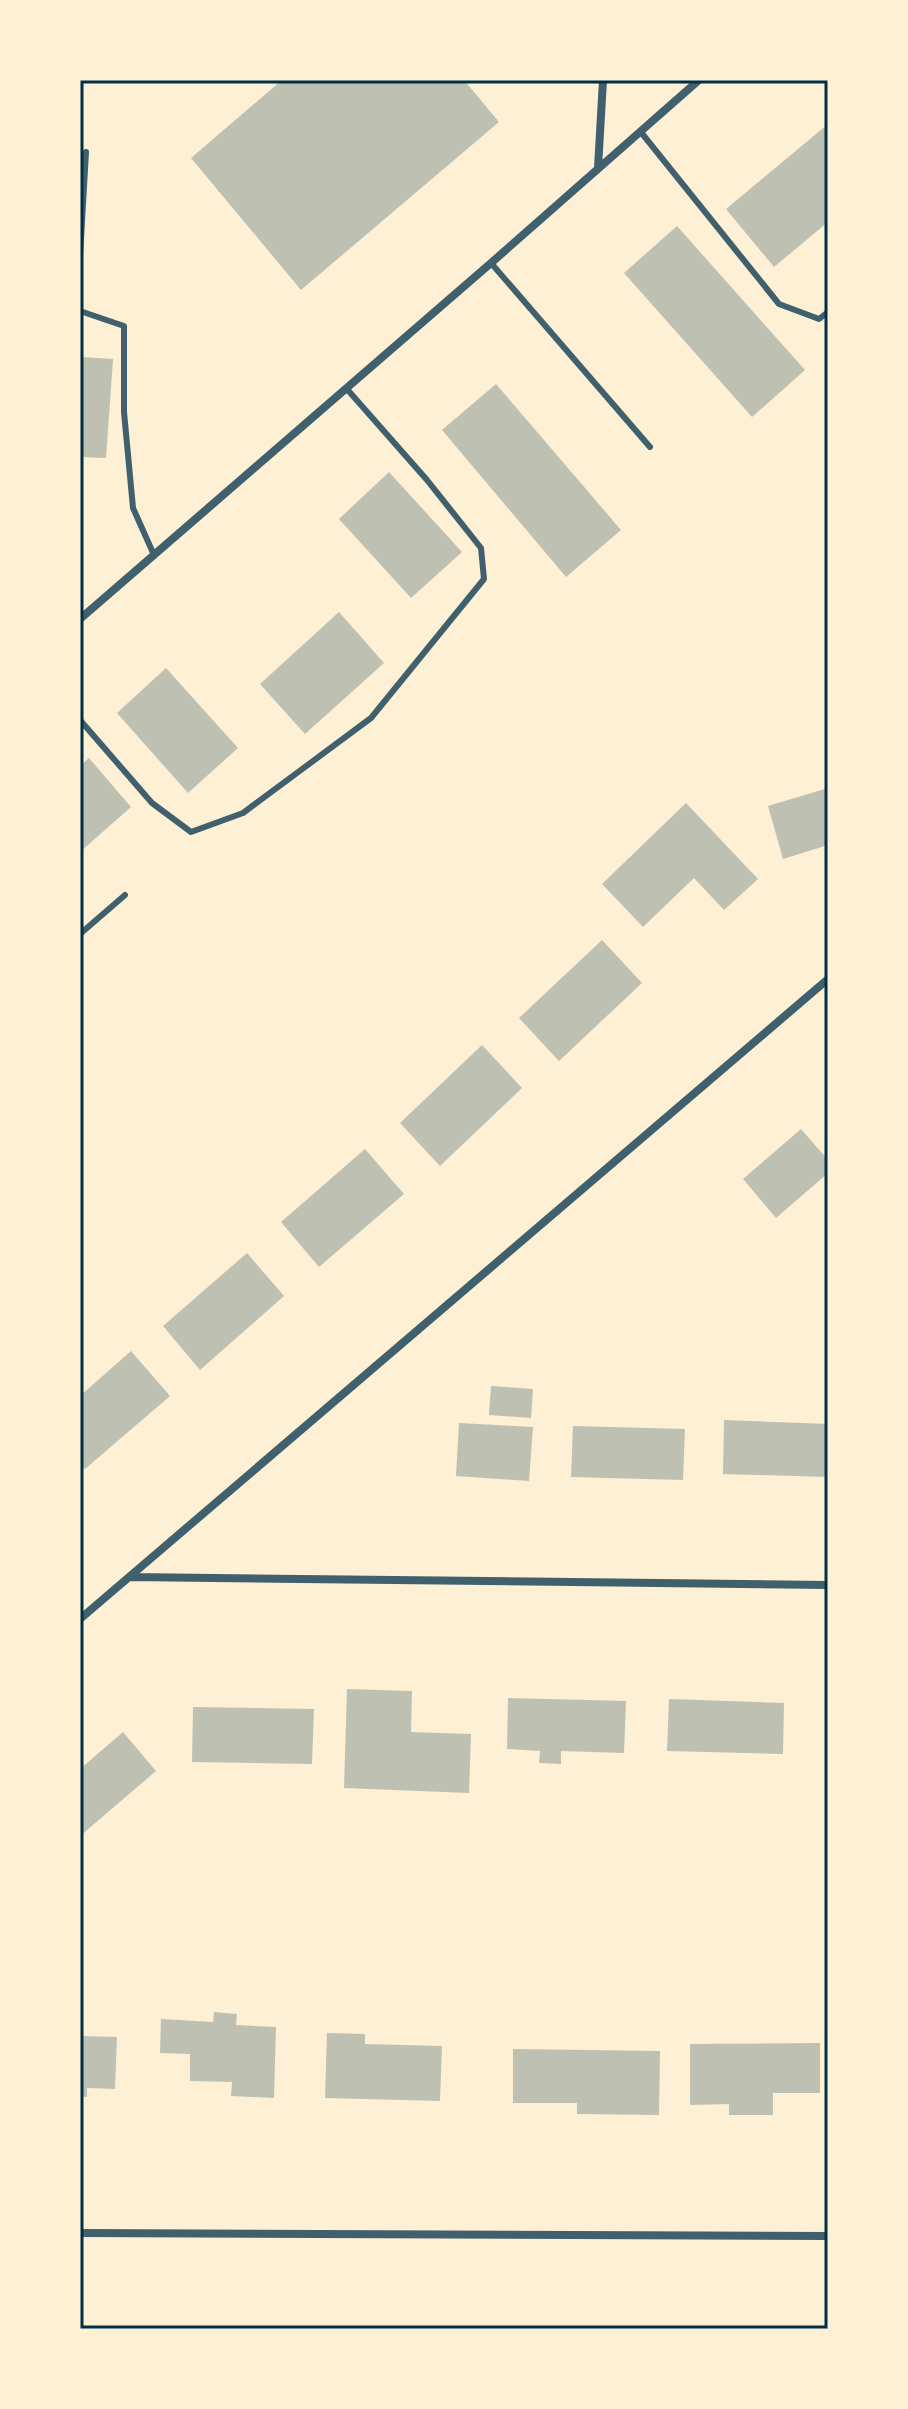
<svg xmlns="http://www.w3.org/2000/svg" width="908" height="2409" font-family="Barlow,sans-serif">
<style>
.building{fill:#bec0b2}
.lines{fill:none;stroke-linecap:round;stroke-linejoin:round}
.service{stroke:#3f606c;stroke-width:6}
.minor{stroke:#3f606c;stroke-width:8}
.neatline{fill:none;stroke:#003049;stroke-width:3}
</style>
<rect width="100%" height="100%" fill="#fdf0d5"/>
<path class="building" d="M282 80H464L499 122 301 290 191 158Z
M828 124V222L774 267 726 209Z
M677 226 805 370 752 417 624 273Z
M80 357 113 359 106 458 80 457Z
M496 384 621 530 566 577 442 430Z
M389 472 462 552 411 598 339 519Z
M339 612 384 663 305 734 260 684Z
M166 668 238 748 188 793 117 713Z
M89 758 131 807 80 852V766Z
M828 788V845L783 859 768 806Z
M686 803 758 879 724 910 694 878 643 927 602 884Z
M602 940 642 983 559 1061 519 1018Z
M482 1045 522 1088 440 1166 400 1123Z
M801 1129 828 1160V1173L776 1218 743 1179Z
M365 1149 404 1194 319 1267 281 1222Z
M247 1253 284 1296 200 1370 163 1326Z
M131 1351 170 1396 85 1469 80 1464V1396Z
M491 1386 533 1389 531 1418 489 1415Z
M724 1420 828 1424V1477L723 1474Z
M459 1423 533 1427 529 1481 456 1476Z
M573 1426 685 1429 683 1480 571 1477Z
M347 1689 412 1691 411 1732 471 1734 469 1793 344 1788Z
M508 1698 626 1701 624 1753 561 1751V1764L539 1763 540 1751 507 1749Z
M669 1699 784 1703 783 1754 667 1751Z
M193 1707 314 1709 312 1764 192 1762Z
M123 1732 156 1771 80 1836V1769Z
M214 2012 237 2014 236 2025 276 2027 274 2098 231 2096 232 2082 190 2081V2054L160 2053 161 2019 213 2022Z
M327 2033 365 2034V2044L442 2046 440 2101 325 2098Z
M80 2036 117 2037 115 2089 87 2088V2097L80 2096Z
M820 2043V2093H773V2115H729V2104L690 2105V2044Z
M513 2049 660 2051 659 2115 577 2114V2103H513Z"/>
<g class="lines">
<path class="service" d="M640 131 779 304 819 319 828 312
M80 256 86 152
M491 263 650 447
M80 311 124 326V412L133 508 154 555
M80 720 152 803 191 832 243 813 371 718 484 579 481 548 427 480 346 388
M80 934 125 895"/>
<path class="minor" d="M598 168 603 80
M80 619 491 263 699 80
M130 1577 828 1585
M80 1619 828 979
M80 2233 828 2236"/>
</g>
<rect width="908" height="2409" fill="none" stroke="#fdf0d5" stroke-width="164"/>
<rect x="82" y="82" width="744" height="2245" class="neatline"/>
</svg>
